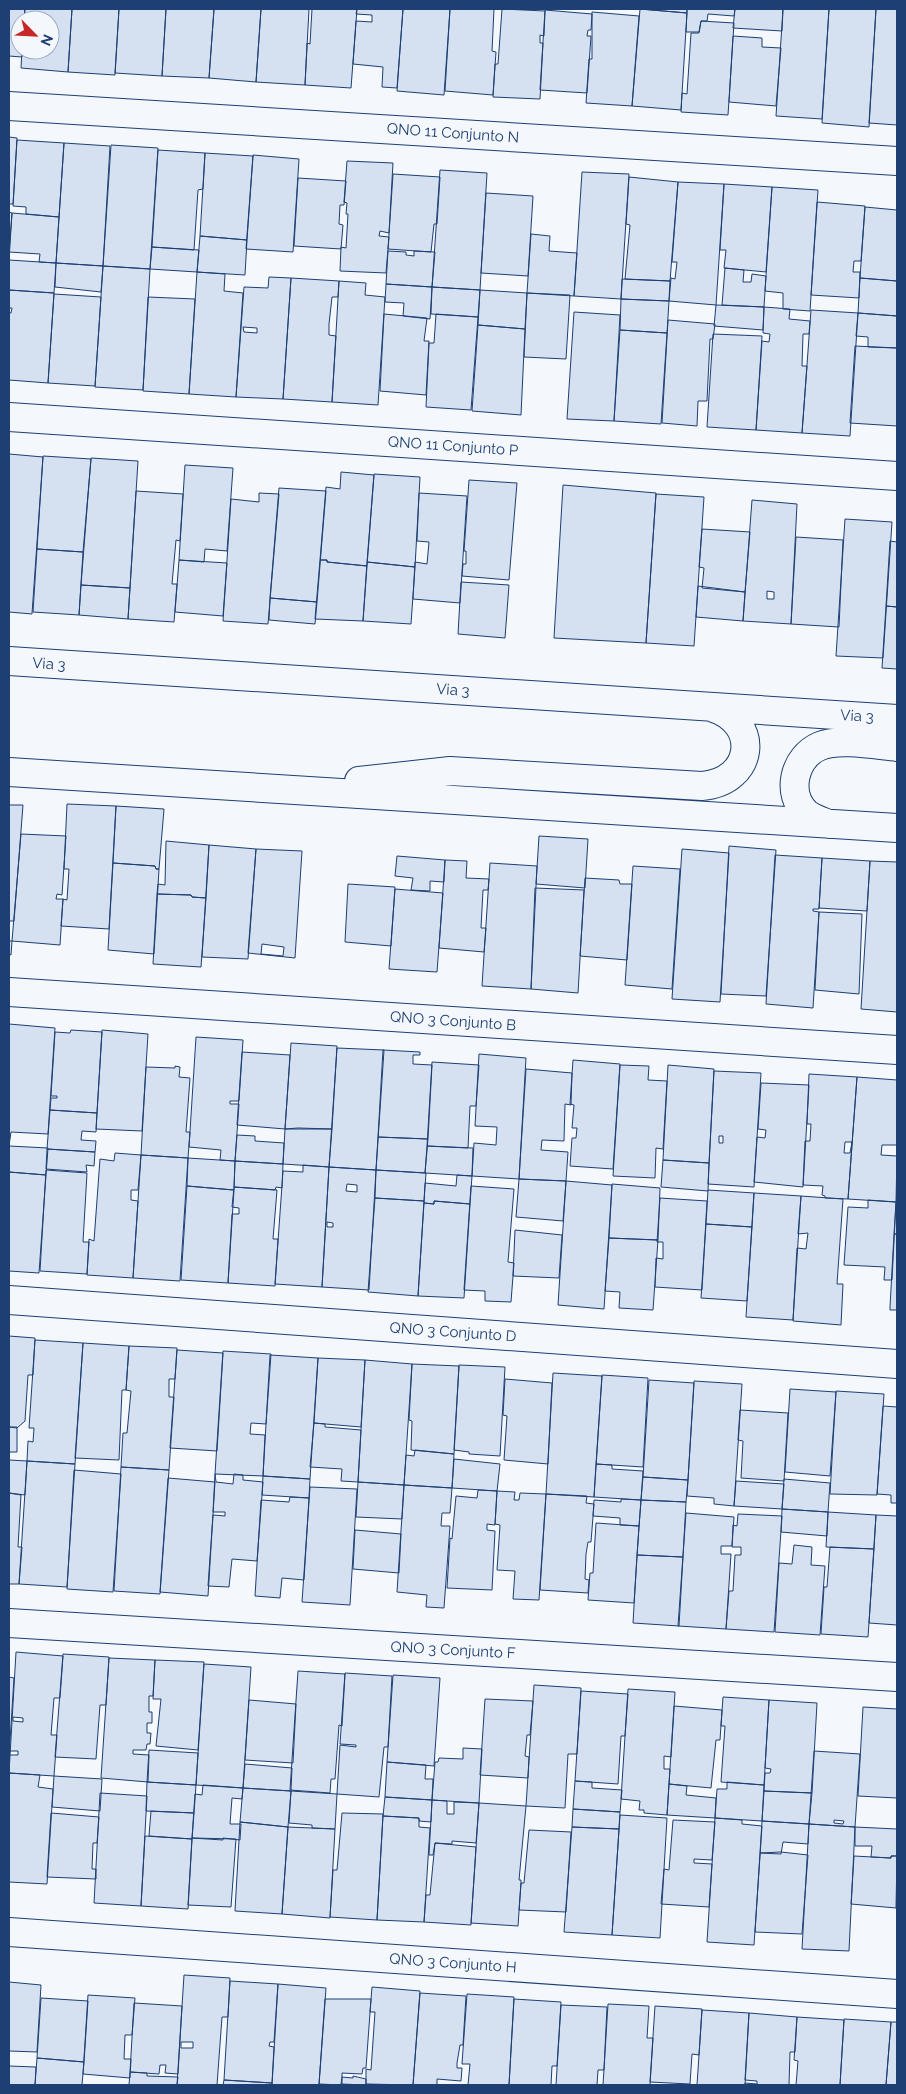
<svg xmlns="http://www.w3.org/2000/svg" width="906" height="2094" font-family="Raleway,sans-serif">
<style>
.building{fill:#d5e0f0;stroke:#1d3f73;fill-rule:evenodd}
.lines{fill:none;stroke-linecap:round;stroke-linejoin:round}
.minor-casing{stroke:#1d3f73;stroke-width:30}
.secondary-casing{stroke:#1d3f73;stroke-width:30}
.minor{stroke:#f4f7fb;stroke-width:28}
.secondary{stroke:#f4f7fb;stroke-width:28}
.labels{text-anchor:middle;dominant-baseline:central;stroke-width:4;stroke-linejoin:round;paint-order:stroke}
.street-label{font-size:15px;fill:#1d3f73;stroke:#f4f7fb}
</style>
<rect width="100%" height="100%" fill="#f4f7fb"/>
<path class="building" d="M9 9H25L24 20H20V50H22V57L9 56Z
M25 9H72L68 72 21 68 22 50H50V20H24Z
M72 9H119L115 75 68 72Z
M119 9H166L162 76 115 73Z
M166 9H214L209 78 162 76Z
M214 9H261L256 82 209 78Z
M261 9H309L305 85 256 82Z
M312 9H357L351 88 305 85 307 43 310 44Z
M357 9H403L397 88 382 87 383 67 353 64 356 21 372 22V15L356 14Z
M403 9H450L444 95 397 91Z
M450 9H494L492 51 496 52 493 95 445 91Z
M502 9 545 11 544 36 540 35V43H543L540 99 493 97 495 64H498Z
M640 9H687V13Z
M640 9 687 13 681 110 632 106Z
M687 9H735L734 16 708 14 707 21H701L699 32H686Z
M735 9H783L782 31 733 28Z
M783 9H829L822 119 776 116Z
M829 9H876L869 127 822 123Z
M876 9H897V125L869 123Z
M545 10 592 14 591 30H588L587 36H591L587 93 540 90Z
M592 12 639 16 632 106 586 103 589 59H592Z
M701 21 734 23 728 115 681 112 682 93 687 94 691 33H699Z
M733 36 762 38V47L781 48 776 106 729 102Z
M9 137 17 138 13 204H9Z
M17 140 64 143 59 217 26 214V207L13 206Z
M64 143 110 146 103 266 56 263Z
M111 145 158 148 150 269 103 266Z
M158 150 205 153 203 189 198 190 194 250 152 247Z
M205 153 253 156 247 240 200 236Z
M253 155 299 159 293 252 246 249Z
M347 161 393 163 389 233 380 231 379 236 389 237 386 273 340 271 341 247 346 248 348 214H346L347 203 344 202Z
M440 170 487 173 480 290 432 287Z
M582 172 629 174 621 299 574 296Z
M393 174 440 177 437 224H434L431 252 388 249Z
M629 177 678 182 670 281 625 279 630 225 626 224Z
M298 178 346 181 344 205H340L339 224 343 225 341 249 294 246Z
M678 182 724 184 716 305 669 301 671 278 675 279 677 262H672Z
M724 184 772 187 766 272 724 268 726 250H720Z
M772 187 818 190 810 311 783 309V293L765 291Z
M486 193 533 196 528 276 481 273Z
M817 202 865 206 861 261H854L853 272H860L859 298 811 295Z
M865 207 897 210V281L860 278Z
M9 212 12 213 9 260Z
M12 213 59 217 56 263 39 262 40 254 9 252Z
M531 234 550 236 549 251 577 253 574 296 527 293Z
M200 236 247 240 245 275 197 272Z
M152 247 199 250 197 272 150 269Z
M388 251 406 252V255L414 256V251L435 252 432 287 386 284Z
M9 260 56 263 54 293 9 290Z
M56 263 103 266 101 292 55 287Z
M103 266 150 269 143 390 95 387Z
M725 268 744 270 743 282H751L752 274 766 276 764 307 722 305Z
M197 272 225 274 224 291 243 293 236 397 189 394Z
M269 277 291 278 283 399 236 397 244 287 268 288ZM243 327 257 328V333L244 332Z
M291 278 339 281 338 297H332L329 324V335L336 336 332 402 283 399Z
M860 278 897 281V316L858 313Z
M622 279 670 281 669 301 621 299Z
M339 281 366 283 365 295 385 297 378 405 332 402Z
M386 284 432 287 430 319 403 316 404 303 385 302Z
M432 287 480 290 478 317 431 314Z
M9 290 54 293 48 383 9 380V313H11L12 308H9Z
M480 290 527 293 525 329 478 325Z
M527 293 570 295 566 359 524 357Z
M54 294 101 297 95 386 48 383Z
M148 297 195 299 189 394 143 391Z
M621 299 669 301 667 333 620 330Z
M716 305 764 307 763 330 714 326Z
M764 307 790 309 789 319 810 321 809 334H803L802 366H807L802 433 756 430 762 341 769 342 770 334 763 333Z
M811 310 858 313 850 436 802 433Z
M574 312 620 315 614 421 567 419Z
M858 313 897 316V348L868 347V337L856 336Z
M384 314 427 318 424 341H429L426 395 380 391Z
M436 314 478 317 471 410 426 407 429 343H434Z
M668 320 715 324 713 339H710L707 401H698L697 426 662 423Z
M478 325 525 329 521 415 472 411Z
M620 330 667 333 661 424 614 421Z
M713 334 762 336 756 430 707 427Z
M855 346 897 348V426L850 423Z
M9 454 43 457 32 614 9 612Z
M43 456 91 459 83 552 37 549Z
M91 458 138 461 130 588 81 585Z
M185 465 233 468 227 551 205 549 204 562 179 560Z
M341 472 374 475 367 566 327 562V560H320L326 487 340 489Z
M374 474 420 477 415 567 367 562Z
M469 480 517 483 509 580 462 576 463 564H466V551H464Z
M563 485 656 493 646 643 554 638Z
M279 488 326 491 317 602 270 598Z
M136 491 183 494 180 541 176 540 172 584H177L174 622 128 619Z
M259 493 279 494 268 624 223 621 231 499 259 502Z
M419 493 467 496 460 603 413 599 415 562 427 564 429 542 417 541Z
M656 494 704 497 694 646 646 643Z
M752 500 797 504 791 624 743 621ZM767 591 774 592V599H767Z
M845 519 892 522 883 658 836 656Z
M702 529 750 532 745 592 702 588 704 568 699 567Z
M796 537 843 540 839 627 791 624Z
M890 541 897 542V607L886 606Z
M37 549 83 552 79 615 33 612Z
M179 560 227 563 223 616 175 612Z
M320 560H327V562L367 566 363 621 315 619Z
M367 562 415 567 411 624 363 621Z
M461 582 509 585 505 638 458 634Z
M81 585 130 588 128 619 79 615Z
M698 586 745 592 743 621 696 617Z
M270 598 317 602 315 624 269 620Z
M886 606 897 607V669L882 668Z
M67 804 116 806 109 929 61 926 63 899 67 900 69 869H64Z
M9 805H23L14 921H9Z
M116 806 164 809 159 869H156L155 866 113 863Z
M21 834 66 836 62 895 57 894 56 899H63L60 945 12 941Z
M539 836 588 839 585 888 536 884Z
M166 841 209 845 206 898 192 897 191 895 157 894 158 884 165 885Z
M209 845 256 849 248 959 202 957Z
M729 846 776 850 766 996 721 994Z
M256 849 302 851 295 958 248 953ZM262 944 284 947 283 956 261 954Z
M682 849 729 853 720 1002 672 999Z
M775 855 822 858 819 909H813V911L819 912 813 1008 766 1004Z
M397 856 445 860 444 882 430 881V891L411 890 413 878 395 876Z
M822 858 870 861 867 911 819 908Z
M445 860 467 861 466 878 489 879 488 890H483L481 928H486L484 952 439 948Z
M870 861 897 862V1012L861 1009Z
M113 863 155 866 156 869H159L154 954 108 950Z
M490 863 537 866 531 989 482 986Z
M633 866 680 869 672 989 625 985Z
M585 878 619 880 620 884H632L627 960 580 956Z
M348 884 395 887 391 946 345 942Z
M535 888 584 890 578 993 531 989Z
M395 889 443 893 437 972 389 969Z
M157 894 191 895 192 897 206 898 201 967 153 964Z
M819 912 862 914 859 994 815 990Z
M9 941H12L11 955 9 954Z
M9 1024 55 1028 48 1134 11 1132 9 1146Z
M71 1030 102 1032 97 1113 50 1110 51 1098H57V1096H51L55 1032 70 1033Z
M102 1030 148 1034 142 1131 96 1129Z
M196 1037 243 1040 239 1101H230V1104H239L235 1161 220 1160 221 1150 189 1147Z
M291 1043 337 1046 332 1129H285Z
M337 1048 384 1050 376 1170 329 1167Z
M383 1050 420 1052V1055H413V1064L432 1065 428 1139 378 1137Z
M242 1052 290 1055 285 1129 237 1125Z
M479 1054 526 1058 519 1179 472 1176 474 1143 496 1145 497 1127 475 1126Z
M573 1060 620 1064 613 1169 570 1166 572 1138H576L577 1128H572L574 1105 570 1104Z
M432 1062 479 1065 476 1106H470L468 1148 427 1146Z
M620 1065 649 1066 648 1080 667 1081 663 1149 656 1148 655 1178 613 1176Z
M668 1065 714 1069 709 1163 663 1160Z
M175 1066 180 1067 179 1077 190 1078 186 1132H190L188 1158 141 1155 146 1067 175 1068Z
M526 1069 572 1073 571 1105 565 1104 564 1141 542 1140 541 1150 568 1152 566 1181 519 1179Z
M714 1071 761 1073 754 1187 708 1184ZM719 1136H723V1143H719Z
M809 1074 857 1077 848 1199 825 1198V1196L822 1195 823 1186 803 1185 805 1141H810L811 1124H807ZM845 1142H852L850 1153H844Z
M857 1077 897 1080V1145H882L881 1155 897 1156 896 1202 848 1199Z
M761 1083 809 1085 803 1187 754 1182 757 1137 765 1138 766 1130 758 1129Z
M50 1110 97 1113 96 1132 82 1131 81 1140 96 1141 95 1152 47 1149Z
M298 1128 332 1129 329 1167 283 1164 285 1129Z
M237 1135 255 1136V1141L284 1143 283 1164 235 1161Z
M378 1137 428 1139 425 1173 376 1170Z
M9 1146 48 1148 46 1175 9 1172Z
M427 1146 473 1148 472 1176 425 1173Z
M47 1149 95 1152 94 1166 86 1165 87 1172 46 1169Z
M115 1153 141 1155 138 1190H131V1200L138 1201 133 1278 87 1275 89 1239 94 1241 100 1159 114 1161Z
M141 1155 188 1158 180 1281 133 1278Z
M188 1158 235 1161 234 1190 187 1186Z
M663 1160 709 1163 708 1191 661 1187Z
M235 1161 283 1164 282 1188 276 1187 275 1190 234 1187Z
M303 1165 329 1167 322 1287 275 1284 283 1171 303 1172Z
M329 1167 376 1170 369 1290 322 1287ZM347 1184 357 1185V1192L346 1191ZM327 1222 333 1223V1227H327Z
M46 1170 87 1173 83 1242H89L87 1274 40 1271Z
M376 1170 426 1173 424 1201 375 1198Z
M9 1172 46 1175 39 1273 9 1271Z
M457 1175 472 1176 470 1204 434 1201V1204L424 1203 425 1183 456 1186Z
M519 1179 566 1181 563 1221 516 1217Z
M566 1181 612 1185 604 1309 558 1305Z
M612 1184 660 1188 658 1240 609 1238Z
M187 1186 234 1190 228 1283 181 1280Z
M471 1186 514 1189 508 1262 514 1263 511 1302 485 1301V1291L464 1290Z
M234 1187 277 1190 273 1239H278L275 1286 228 1283 232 1214H239V1208L232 1207Z
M708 1190 754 1193 752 1227 706 1224Z
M754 1193 801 1196 793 1320 746 1317Z
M801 1196 843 1199 837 1284H843L841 1325 793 1321 797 1248 806 1249 808 1233 798 1234Z
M375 1198 424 1201 418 1296 368 1292Z
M660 1198 707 1201 702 1290 655 1287 656 1258 663 1259V1242H657Z
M868 1200 896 1202 892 1280H884L885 1267 844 1265 848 1207 868 1208Z
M434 1201 470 1204 464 1298 418 1296 424 1203 434 1204Z
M896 1202H897V1234H894Z
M706 1224 752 1227 747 1301 701 1298Z
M515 1230 562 1235 559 1278 513 1276Z
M894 1234H897V1310H890V1307Z
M609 1238 658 1240 653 1310 619 1308 620 1292 605 1291Z
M9 1336 35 1338 33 1375H28L25 1421 17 1428 9 1427Z
M35 1340 83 1343 75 1464 27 1461 28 1441 33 1442 34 1428H29Z
M83 1343 129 1346 126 1390H122L119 1460 75 1458Z
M129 1346 177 1348 175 1379H169V1397H174L169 1470 121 1467 123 1433H127L131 1391 126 1390Z
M177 1350 223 1353 217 1451 170 1448Z
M223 1351 271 1354 266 1424 251 1423 250 1434 265 1435 263 1476 215 1474Z
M270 1355 318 1358 310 1479 263 1476Z
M318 1358 365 1360 361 1427 314 1423Z
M365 1360 412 1364 404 1485 358 1482Z
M412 1364 459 1366 454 1454 411 1450 412 1421 409 1420Z
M459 1365 505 1367 500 1456 469 1454V1452L454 1450Z
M553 1373 602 1376 594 1497 546 1494Z
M602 1375 648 1378 643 1467 596 1464Z
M505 1379 552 1383 548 1464 504 1460 507 1416 503 1415Z
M649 1380 694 1383 688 1480 643 1477Z
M694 1381 742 1384 734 1506 714 1504V1498L687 1496Z
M790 1389 836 1392 830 1476 785 1472Z
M836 1391 884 1394 877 1495 830 1494Z
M883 1406 897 1407V1503H891V1495L877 1494Z
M740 1410 788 1413 784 1481 741 1478 743 1441 738 1440Z
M314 1423 325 1424V1427L361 1430 358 1482 341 1481 342 1469 310 1467Z
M9 1427H17V1452H9Z
M415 1450 454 1454 452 1488 404 1485 406 1455 414 1456Z
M454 1459 500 1464 497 1491 452 1488Z
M9 1460 27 1461 25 1495 9 1493Z
M27 1461 75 1464 67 1587 19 1584Z
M596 1464 612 1465V1469L643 1471 641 1500 594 1497Z
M121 1467 169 1470 160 1594 114 1591Z
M74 1470 121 1474 113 1592 67 1589Z
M215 1474 216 1482 233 1484 234 1474 243 1475V1480L263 1482 257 1561 232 1559 229 1587 208 1586 213 1515 225 1516V1512H213Z
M263 1476 310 1479 309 1498 262 1495Z
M643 1477 688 1480 686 1502 641 1500Z
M168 1478 215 1482 208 1596 160 1592Z
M784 1479 830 1483 828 1512 782 1509Z
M736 1481 784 1484 782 1509 734 1506Z
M358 1482 404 1485 402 1519 356 1517Z
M404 1485 452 1488 450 1513H442L441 1526H450L444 1608 426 1607 427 1595 397 1592Z
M310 1487 357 1489 350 1605 302 1602Z
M478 1490 497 1491 495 1525 487 1524V1530L495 1531 492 1590 447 1588 450 1538 452 1539 456 1496 477 1498Z
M497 1491 515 1492 514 1500H519L520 1493 546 1494 539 1600 513 1599 515 1571 497 1570 500 1525 495 1524Z
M9 1493 21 1495 18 1547H22L19 1584H9Z
M546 1494 587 1496 586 1503 594 1504 591 1542H588L586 1554 585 1579 589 1580 588 1593 540 1590Z
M290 1497 309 1498 304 1580 282 1578 280 1598 255 1596 261 1500 289 1502Z
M621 1499 641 1500 639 1526 620 1525V1518L593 1516 594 1500 621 1502Z
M641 1500 686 1502 683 1557 637 1555Z
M782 1509 828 1512 827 1536 781 1532Z
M828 1512 876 1515 874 1549 826 1547Z
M686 1513 734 1517 732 1546H721V1554H731L726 1629 678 1626Z
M738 1514 782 1516 774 1632 726 1629 729 1591H733L735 1555H741V1547H732L733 1525 737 1526Z
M876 1515 897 1516V1625L869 1623Z
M596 1523 639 1526 634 1603 588 1600 590 1573H593Z
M355 1530 401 1534 399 1573 353 1569Z
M794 1545 812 1547 811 1565 825 1566 820 1635 775 1632 779 1563 792 1564Z
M830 1547 874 1549 868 1637 821 1634 824 1587H827Z
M637 1555 683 1557 679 1626 633 1623Z
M16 1652 63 1656 60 1698H54L51 1735H57L54 1776 9 1773ZM13 1717 23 1718V1722L13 1721ZM10 1751H18V1755H9Z
M63 1654 109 1657 106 1705H100L96 1759 55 1757Z
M109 1658 155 1660 153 1696H149V1712H152V1723H147V1733H151L150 1744H147L146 1750H133V1754L149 1755 148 1782 101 1778Z
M155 1660 204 1662 198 1750 156 1746 161 1699H153Z
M204 1664 251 1667 243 1788 196 1785Z
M298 1671 345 1674 342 1726 339 1725 335 1779H331L330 1793 290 1790Z
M345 1673 392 1676 388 1747H384L379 1797 337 1794 340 1745 356 1747V1745L340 1744Z
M393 1675 440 1678 434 1766 387 1762Z
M9 1677 14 1678 9 1757Z
M534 1685 581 1688 577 1754H568L565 1808 526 1806Z
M628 1689 675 1692 671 1757 664 1756V1769H670L667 1815 644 1813V1810H639L640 1801 621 1799Z
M581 1691 628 1694 625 1736H621L618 1784 575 1781Z
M723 1697 769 1700 764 1785 721 1782 725 1726H721Z
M485 1699 533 1701 530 1735H527L525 1756 529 1757 528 1778 480 1775Z
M249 1700 296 1704 293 1763 245 1760Z
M769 1700 817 1703 812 1793 764 1791 765 1773H770L771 1769 765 1768Z
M674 1706 722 1710 720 1740H716L711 1788 669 1784Z
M863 1707 897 1709V1798L858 1796Z
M463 1748 482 1749 479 1803 432 1800 435 1762H438L439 1758 463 1759Z
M149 1750 198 1753 196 1785 147 1782Z
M814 1751 860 1754 855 1827 809 1824ZM834 1820 844 1821 843 1824 834 1823Z
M387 1762 426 1765 425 1779H433L432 1800 385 1797Z
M245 1764 292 1768 291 1791 243 1788Z
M9 1773 40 1775 38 1787 53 1789 47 1884 9 1882Z
M54 1776 102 1779 100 1811 52 1807Z
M575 1781 592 1782V1788L622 1790 620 1812 573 1809Z
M147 1782 196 1785 194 1813 146 1811Z
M727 1782 764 1785 762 1821 715 1818 717 1789H727Z
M669 1784 687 1786 686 1795 716 1798 715 1818 667 1815Z
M203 1785 243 1788 242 1799 232 1798 230 1824H241L240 1840 223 1838V1840L192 1838 195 1794 202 1795Z
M243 1788 291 1791 288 1827 240 1822Z
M291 1791 337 1794 335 1829 312 1828V1825L289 1823Z
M764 1791 812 1793 809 1824 762 1821Z
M100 1793 147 1796 141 1906 94 1903Z
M385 1797 432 1800 431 1822 419 1821V1818L383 1816Z
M432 1800 447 1801V1814H454V1802L479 1803 476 1843 452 1841V1844L435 1843 433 1855H429Z
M479 1803 526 1806 519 1880H521V1883L518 1926 471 1923Z
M573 1809 620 1812 619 1829 572 1827Z
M151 1811 194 1813 192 1839 149 1836Z
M51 1813 99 1817 97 1843H93L92 1869H96V1879L47 1877Z
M342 1813 383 1814 377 1920 330 1917 333 1870H337Z
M620 1815 667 1818 660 1938 612 1935Z
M383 1816 419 1818V1827L430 1828 424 1922 377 1920Z
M715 1818 742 1820V1824L762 1826 754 1945 707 1942Z
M673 1820 715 1822 712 1860 694 1859V1863L712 1864 709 1907 661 1904 664 1869 669 1870Z
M762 1821 809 1824 808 1844 783 1842 781 1854 760 1853Z
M240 1822 288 1827 282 1914 235 1911Z
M809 1824 855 1827 849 1951 802 1949Z
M288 1827 335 1829 330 1918 282 1914Z
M572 1827 619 1829 612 1935 564 1932Z
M855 1827 897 1829V1856H891V1858L871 1857 872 1846H855Z
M529 1830 571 1832 566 1912 519 1910 521 1883H524Z
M145 1836 192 1839 188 1909 141 1906Z
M192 1838 236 1839 231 1907 188 1905Z
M435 1843 476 1847 471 1925 424 1922 426 1895H430Z
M781 1852 808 1855 802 1934 755 1932 760 1853Z
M854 1856 891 1858V1856H897L896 1908 851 1904Z
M184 1975 230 1978 228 2017H222L217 2085H177ZM181 2042H193V2048H181Z
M230 1981 278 1984 274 2042H270L269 2046 274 2047 272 2083 224 2080Z
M9 1982 41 1985 37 2052 9 2051Z
M278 1984 326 1988 319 2085H272Z
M372 1987 420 1991 413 2085 366 2084V2069L371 2070 375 2012H370Z
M420 1993 466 1996 463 2045H460L457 2063V2068H462L461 2081 437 2079V2085H413Z
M467 1994 514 1997 509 2085H468L470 2064H462Z
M88 1995 135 1998 132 2035H125L124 2059H131L130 2078 83 2074Z
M41 1998 88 2001 84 2062 37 2058Z
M325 1999H371L366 2068H363L362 2074 342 2073V2085L319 2084Z
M514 1999 561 2002 557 2066H552L551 2085H509Z
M134 2003 182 2006 178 2074 165 2073 166 2065H160L159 2074 130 2072Z
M608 2004 649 2006 647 2038H653L650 2085H603Z
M561 2005 607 2007 604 2070H598L597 2085H556Z
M655 2006 702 2009 699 2055 692 2054 690 2084 650 2082Z
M702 2010 749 2013 745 2085H697Z
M749 2013 797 2017 795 2052H790L789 2085H745V2083L757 2084V2081L745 2080Z
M797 2017 844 2020 840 2085H796L798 2061 794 2060Z
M844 2019 891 2022 886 2085H840Z
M891 2022H897V2085H886Z
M37 2058 84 2062 82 2085H35Z
M9 2066 36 2067 35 2085H9Z
M130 2072 147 2073V2076L178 2077 177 2085H129Z
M353 2076 366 2079V2085L341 2084 342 2077 353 2078Z
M224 2080 272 2083V2085H223Z"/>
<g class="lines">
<defs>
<path id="minor" d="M9 106 897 161
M9 417 897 476
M9 992 897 1050
M9 1300 897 1364
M9 1623 897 1677
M9 1932 897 1994"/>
<path id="secondary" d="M9 661 897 719
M9 772 897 828
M359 781 450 771 702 786C754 782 762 722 711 707
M829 824C821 821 814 819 807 814 785 794 794 757 820 746 839 738 876 745 897 747"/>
</defs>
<use href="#minor" class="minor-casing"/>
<use href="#secondary" class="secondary-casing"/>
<use href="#minor" class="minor"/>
<use href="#secondary" class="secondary"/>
</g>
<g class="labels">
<g class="street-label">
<text transform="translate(453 133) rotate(4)">QNO 11 Conjunto N</text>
<text transform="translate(453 446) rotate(4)">QNO 11 Conjunto P</text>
<text transform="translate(49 664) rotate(4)">Via 3</text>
<text transform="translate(453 690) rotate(4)">Via 3</text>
<text transform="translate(857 716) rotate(3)">Via 3</text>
<text transform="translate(453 1021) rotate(4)">QNO 3 Conjunto B</text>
<text transform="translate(453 1332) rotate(4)">QNO 3 Conjunto D</text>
<text transform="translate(453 1650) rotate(3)">QNO 3 Conjunto F</text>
<text transform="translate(453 1963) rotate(4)">QNO 3 Conjunto H</text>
</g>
</g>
<rect width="906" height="2094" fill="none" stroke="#1d3f73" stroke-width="20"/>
<g transform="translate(35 35) rotate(114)"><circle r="24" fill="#f4f7fb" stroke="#9eadc5"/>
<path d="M0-4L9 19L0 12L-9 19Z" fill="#c62828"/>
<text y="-8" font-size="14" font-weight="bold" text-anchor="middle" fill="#1d3f73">N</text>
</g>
</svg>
